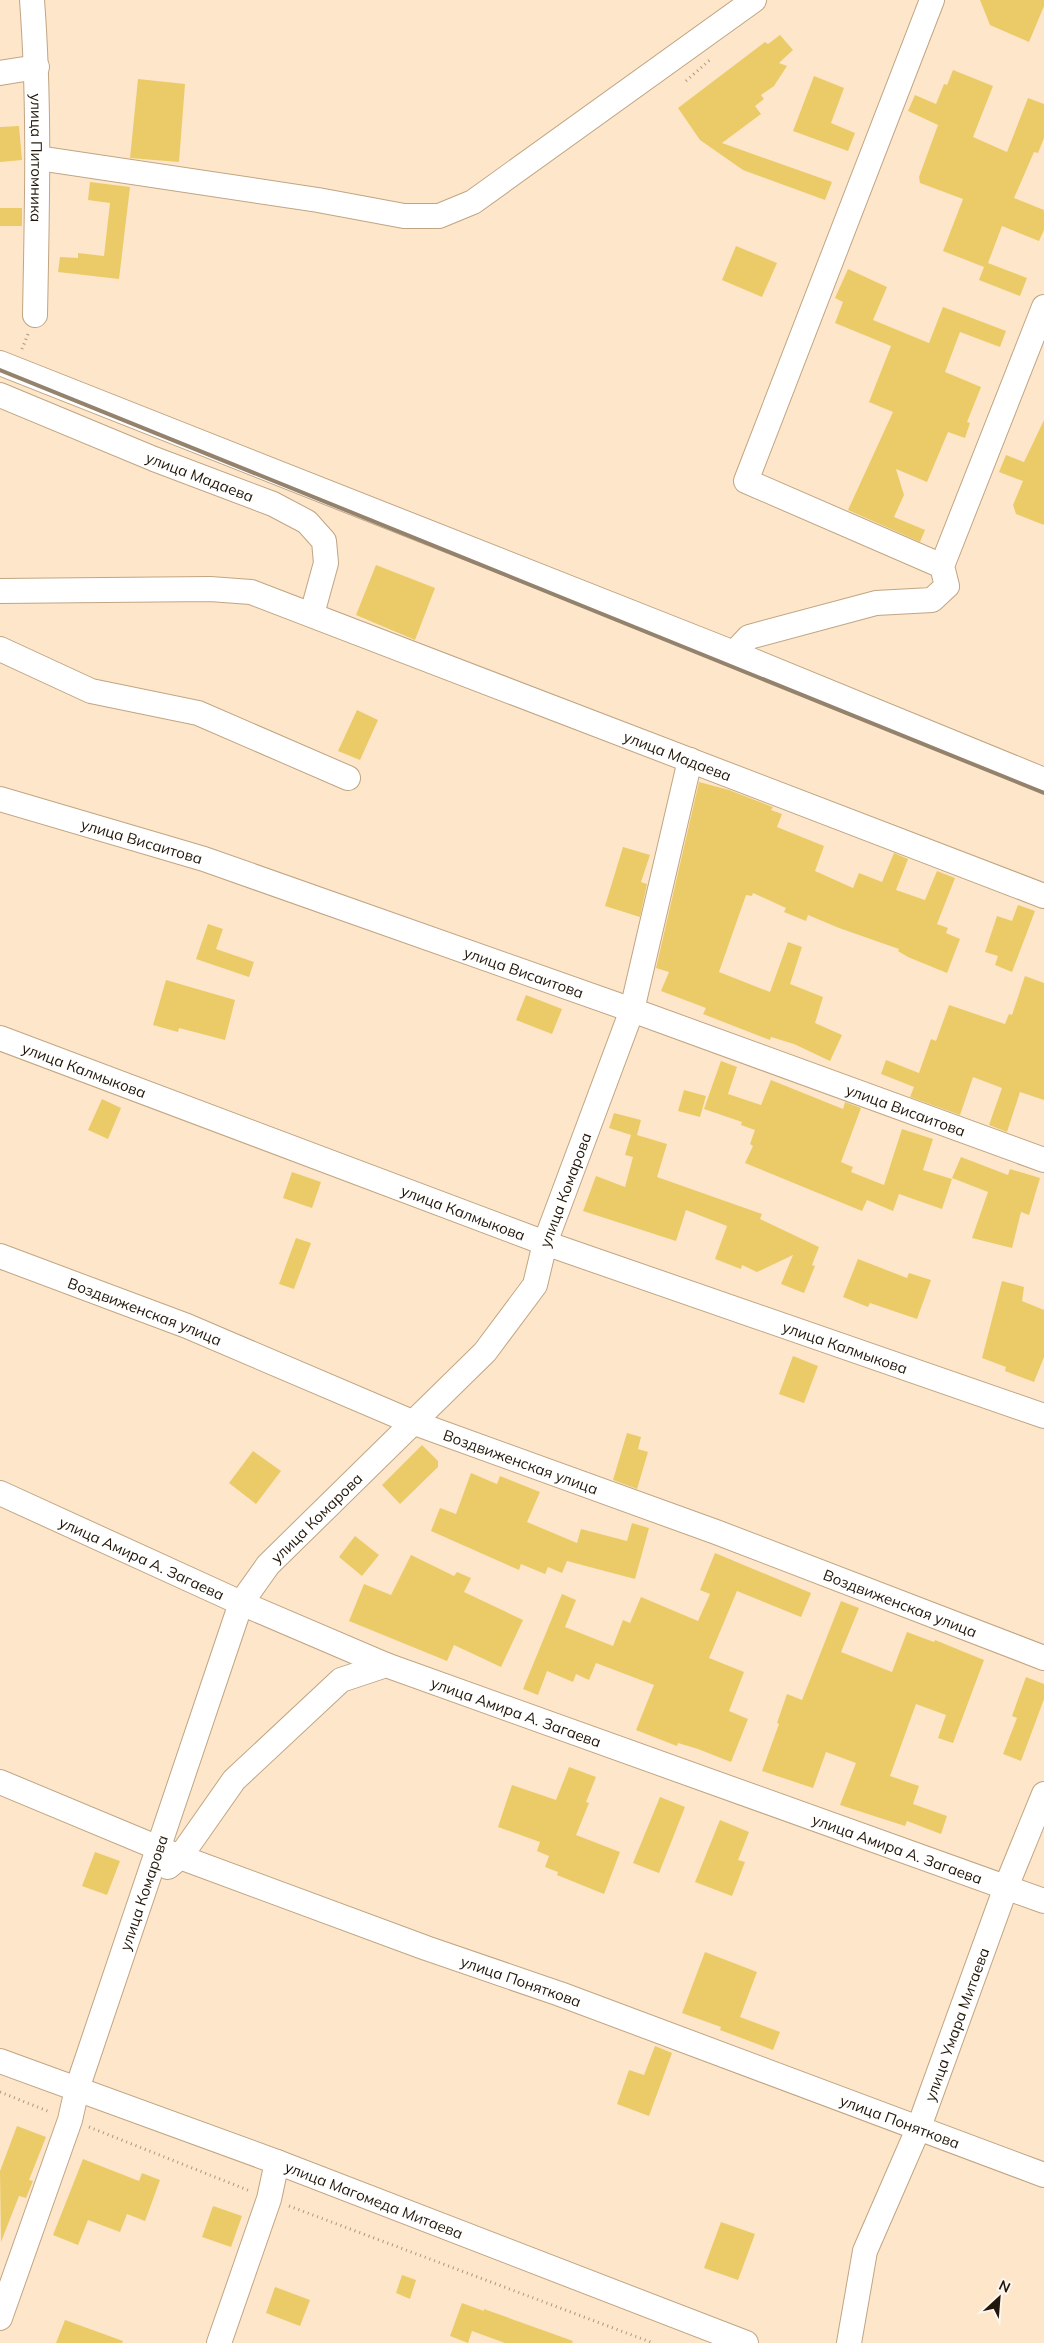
<svg xmlns="http://www.w3.org/2000/svg" width="1044" height="2343" font-family="Mulish,sans-serif">
<style>
.building{fill:#ebcb68}
.lines{fill:none;stroke-linecap:round;stroke-linejoin:round}
.minor-casing{stroke:#c1a583;stroke-width:26}
.path{stroke:#aa9881;stroke-width:3;stroke-dasharray:1 4;stroke-linecap:butt}
.minor{stroke:#fff;stroke-width:24}
.rail{stroke:#94826d;stroke-width:4}
.labels{text-anchor:middle;dominant-baseline:central;stroke-width:5;stroke-linejoin:round;paint-order:stroke}
.street-label{font-size:15px;fill:#211609;stroke:#fcf6ef}
</style>
<rect width="100%" height="100%" fill="#fde6c9"/>
<path class="building" d="M980 0H1044V6L1029 42 990 25Z
M780 35 793 50 779 63 787 66 774 86 761 95 764 99 755 106 761 114 722 143 832 182 825 200 743 170 700 140 678 108 765 42 768 44Z
M953 70 993 86 973 137 1007 152 1028 98 1044 104V138L1038 153 1034 152 1014 198 1044 210V230L1039 241 1002 226 988 263 1027 278 1020 296 979 280 984 267 943 251 963 199 920 183 919 177 938 125 908 111 915 95 936 104 944 84 947 85Z
M814 76 844 88 831 123 855 133 848 151 793 131Z
M138 79 185 84 179 162 130 158Z
M19 126 22 160 0 162V127Z
M90 182 130 187 119 279 58 272 60 257 78 258V253L104 256 110 203 88 200Z
M0 208H22V226H0Z
M736 246 777 263 762 297 722 280Z
M848 269 887 287 873 320 929 343 943 307 1006 331 1000 347 960 332 945 372 981 387 967 422 970 423 965 438 948 432 927 482 896 469 904 495 894 517 925 530 920 542 848 510 893 412 869 402 891 346 835 323 843 302 835 298Z
M1044 420V525L1016 514 1013 505 1023 481 999 472 1006 455 1024 462Z
M376 565 435 588 415 640 356 615Z
M357 710 378 720 360 760 338 751Z
M699 782 729 790 773 807 771 810 782 814 777 827 824 846 815 871 853 888 859 873 882 882 894 853 908 859 896 890 925 900 937 871 955 878 937 924 948 928 946 933 960 939 947 973 908 957 898 951 899 949 839 928 808 915 806 921 784 912 786 908 753 893 752 896 746 895 719 972 770 992 788 942 802 947 790 984 823 997 815 1023 842 1035 830 1061 794 1044 771 1037 770 1040 703 1014 706 1008 661 991 669 972 656 968Z
M623 847 650 855 641 882 647 884 640 917 605 906Z
M1018 905 1035 911 1012 972 995 965 998 956 985 952 997 916 1012 921Z
M208 924 223 929 216 949 254 962 249 977 196 959Z
M1025 976 1044 983V1100L1020 1092 1007 1132 989 1125 1002 1088 973 1077 960 1115 910 1097 914 1087 881 1074 886 1060 919 1073 931 1039 936 1041 949 1005 1005 1024 1009 1014 1012 1015Z
M166 980 235 1000 225 1040 179 1028 178 1032 153 1025Z
M526 995 562 1009 552 1034 516 1020Z
M721 1061 737 1067 728 1094 761 1105 771 1080 843 1109 845 1102 861 1108 841 1162 853 1167 851 1172 884 1185 902 1129 933 1139 923 1170 952 1179 942 1209 899 1194 893 1211 867 1200 862 1211 745 1163 753 1146 750 1144 755 1130 741 1125 742 1122 704 1109Z
M684 1090 706 1096 700 1117 678 1111Z
M102 1099 121 1108 108 1139 88 1130Z
M614 1113 641 1120 637 1135 667 1144 657 1177 762 1214 760 1219 819 1247 812 1265 815 1266 804 1293 781 1284 793 1255 757 1272 742 1265 741 1269 715 1259 727 1226 686 1210 676 1241 583 1211 596 1176 625 1187 633 1157 625 1155 631 1135 609 1128Z
M961 1157 1008 1175 1010 1169 1040 1178 1029 1215 1021 1212 1012 1248 972 1238 988 1192 952 1178Z
M292 1172 321 1182 312 1208 283 1198Z
M296 1238 311 1243 294 1289 279 1284Z
M858 1259 907 1278 909 1273 931 1280 917 1319 870 1303 868 1307 843 1297Z
M1002 1281 1024 1287 1022 1301 1044 1310V1357L1034 1382 1005 1371 1006 1367 982 1358Z
M793 1356 818 1366 804 1403 779 1394Z
M627 1433 641 1437 638 1449 648 1452 637 1489 613 1480Z
M422 1445 438 1461V1467L400 1504 382 1485Z
M253 1451 281 1471 256 1504 229 1483Z
M471 1473 497 1484 500 1476 540 1492 527 1522 577 1543 581 1529 627 1541 632 1523 649 1528 635 1579 567 1561 562 1573 548 1567 545 1574 521 1564 519 1570 431 1531 440 1508 456 1514Z
M355 1536 379 1555 362 1576 339 1557Z
M715 1553 811 1593 801 1617 737 1591 709 1658 744 1672 729 1711 748 1719 731 1762 698 1749 678 1743 677 1746 636 1730 654 1685 596 1663 589 1680 576 1674 573 1682 547 1671 538 1695 523 1689 562 1594 576 1600 565 1627 613 1646 623 1620 630 1623 641 1597 698 1621 710 1594 700 1590Z
M411 1555 454 1576 457 1572 471 1578 464 1592 523 1620 501 1667 454 1645 447 1661 349 1621 364 1584 391 1595Z
M841 1601 859 1608 841 1652 892 1672 907 1632 934 1642 935 1640 984 1660 953 1743 938 1738 946 1715 916 1704 890 1776 919 1786 913 1804 947 1816 941 1834 907 1821 905 1826 840 1805 856 1763 826 1752 813 1788 762 1771 779 1724 777 1723 787 1694 802 1700Z
M1026 1677 1044 1684V1699L1021 1761 1003 1754 1017 1718 1012 1716Z
M569 1767 596 1777 586 1802 589 1803 576 1835 620 1852 604 1894 557 1875 558 1872 545 1867 549 1856 537 1851 540 1842 498 1827 512 1785 556 1800Z
M660 1797 685 1807 659 1873 633 1863Z
M720 1820 749 1832 738 1860 745 1862 732 1896 695 1882Z
M95 1852 120 1861 107 1895 82 1886Z
M705 1952 757 1972 740 2017 780 2032 773 2050 720 2030 721 2027 682 2013Z
M655 2046 672 2053 649 2116 617 2104 629 2070 644 2075Z
M17 2126 46 2137 29 2180 33 2181 26 2198 19 2196 1 2242 0 2171Z
M83 2159 139 2181 142 2173 160 2180 145 2221 127 2214 120 2232 88 2220 78 2245 53 2235Z
M213 2206 242 2216 231 2247 202 2237Z
M721 2222 755 2234 738 2280 704 2268Z
M402 2275 416 2280 410 2299 396 2293Z
M275 2287 310 2300 300 2326 266 2313Z
M462 2303 484 2311V2309L573 2341 572 2343H505L472 2331 468 2343 450 2336Z
M65 2320 123 2341 122 2343H56Z"/>
<g class="lines">
<defs>
<g id="minor">
<path id="s1" d="M32 0C40 105 37 209 35 315"/>
<path d="M932 0 746 481 942 566"/>
<path d="M0 73 37 67"/>
<path d="M38 158 318 200 404 216H439L473 202 754 0"/>
<path d="M0 363 734 653 1044 780"/>
<path id="s2" d="M0 395 154 459 273 504 307 522 324 541 326 563 312 614"/>
<path id="s3" d="M0 591 210 589 251 592 1044 896"/>
<path d="M0 649 91 691 198 713 348 778"/>
<path d="M734 653 749 637 876 603 932 600 947 586 942 566 1044 307"/>
<path id="s4" d="M0 799 204 859 632 1010 1044 1160"/>
<path id="s5" d="M0 1038 545 1243 1044 1416"/>
<path id="s6" d="M0 1256 187 1326 412 1422 716 1532 1044 1658"/>
<path id="s7" d="M0 1493 241 1603 386 1665 1044 1901"/>
<path id="s8" d="M0 1782 180 1857 426 1948 560 1994 1044 2175"/>
<path d="M168 1867 180 1857 234 1780 341 1680 386 1665"/>
<path id="s9" d="M0 2061 277 2162 746 2343"/>
<path id="s10" d="M0 2318 70 2120 77 2089 241 1603 268 1565 485 1352 535 1285 545 1243 632 1010 690 760"/>
<path d="M219 2343 269 2199 277 2162"/>
<path id="s11" d="M849 2343 865 2251 919 2127 1006 1887 1044 1794"/>
</g>
</defs>
<use href="#minor" class="minor-casing"/>
<path class="path" d="M686 81 712 58
M22 349 28 334
M0 2092 50 2112
M89 2127 250 2191
M289 2206 653 2343"/>
<use href="#minor" class="minor"/>
<path class="rail" d="M0 370 1044 793"/>
</g>
<g class="labels">
<g class="street-label">
<text stroke="none"><textPath href="#s1" startOffset="158">улица Питомника</textPath></text>
<text stroke="none"><textPath href="#s2" startOffset="216">улица Мадаева</textPath></text>
<text stroke="none"><textPath href="#s3" startOffset="708">улица Мадаева</textPath></text>
<text stroke="none"><textPath href="#s4" startOffset="148">улица Висаитова</textPath></text>
<text stroke="none"><textPath href="#s4" startOffset="552">улица Висаитова</textPath></text>
<text stroke="none"><textPath href="#s5" startOffset="90">улица Калмыкова</textPath></text>
<text stroke="none"><textPath href="#s4" startOffset="958">улица Висаитова</textPath></text>
<text stroke="none"><textPath href="#s10" startOffset="1289">улица Комарова</textPath></text>
<text stroke="none"><textPath href="#s5" startOffset="495">улица Калмыкова</textPath></text>
<text stroke="none"><textPath href="#s6" startOffset="155">Воздвиженская улица</textPath></text>
<text stroke="none"><textPath href="#s5" startOffset="900">улица Калмыкова</textPath></text>
<text stroke="none"><textPath href="#s6" startOffset="560">Воздвиженская улица</textPath></text>
<text stroke="none"><textPath href="#s10" startOffset="869">улица Комарова</textPath></text>
<text stroke="none"><textPath href="#s7" startOffset="156">улица Амира А. Загаева</textPath></text>
<text stroke="none"><textPath href="#s6" startOffset="965">Воздвиженская улица</textPath></text>
<text stroke="none"><textPath href="#s7" startOffset="561">улица Амира А. Загаева</textPath></text>
<text stroke="none"><textPath href="#s7" startOffset="966">улица Амира А. Загаева</textPath></text>
<text stroke="none"><textPath href="#s10" startOffset="449">улица Комарова</textPath></text>
<text stroke="none"><textPath href="#s8" startOffset="558">улица Поняткова</textPath></text>
<text stroke="none"><textPath href="#s11" startOffset="338">улица Умара Митаева</textPath></text>
<text stroke="none"><textPath href="#s8" startOffset="962">улица Поняткова</textPath></text>
<text stroke="none"><textPath href="#s9" startOffset="399">улица Магомеда Митаева</textPath></text>
</g>
</g>
<g transform="translate(999 2298) rotate(26)" stroke="#fcf6ef" stroke-width="4" paint-order="stroke">
<path d="M0-4L9 19L0 12L-9 19Z" fill="#211609"/>
<text y="-8" font-size="14" font-weight="bold" text-anchor="middle" fill="#211609">N</text>
</g>
</svg>
